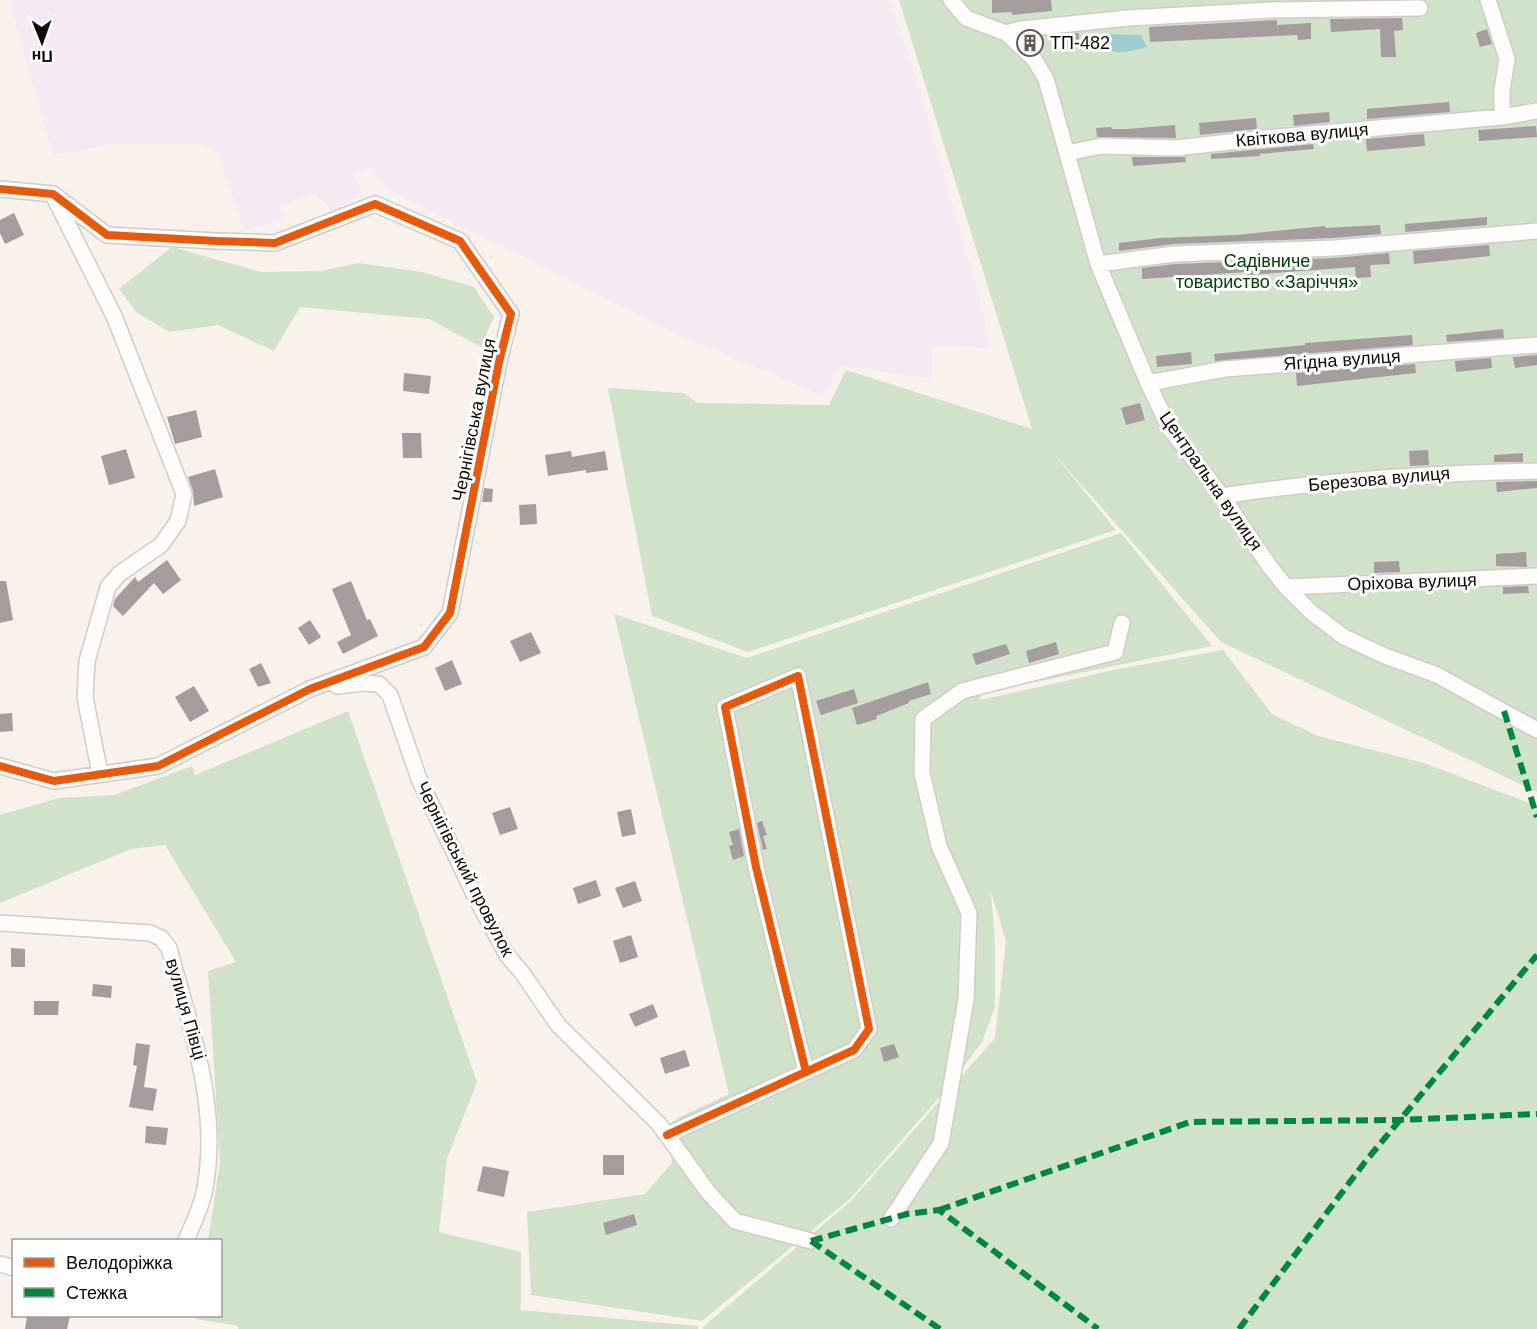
<svg xmlns="http://www.w3.org/2000/svg" width="1537" height="1329" font-family="Helvetica,sans-serif">
<style>
.industrial{fill:#f5eaf3}
.green{fill:#d1e2ca}
.water{fill:#9accd1}
.building{fill:#a49c9d}
.lines{fill:none;stroke-linecap:round;stroke-linejoin:round}
.minor-casing{stroke:#d3cbc6;stroke-width:18}
.minor{stroke:#fefdfc;stroke-width:15}
.quiet{stroke:#00873e;stroke-width:6;stroke-dasharray:12 6;stroke-linecap:butt}
.cycleway-casing{stroke:#fff;stroke-width:11}
.cycleway{stroke:#e8590c;stroke-width:8}
.labels{text-anchor:middle;dominant-baseline:central;stroke-width:6;stroke-linejoin:round;paint-order:stroke}
.poi-label{font-size:18px;fill:#110a05;stroke:#fff;text-anchor:start}
.street-label{font-size:18px;fill:#110a05;stroke:#fff}
.park-label{font-size:18px;fill:#024106;stroke:#fff}
</style>
<rect width="100%" height="100%" fill="#f9f1ec"/>
<path class="industrial" d="M9 0H890L917 79 980 299 990 348 932 346V379L841 365 825 397 660 327 533 261 411 202 384 185 369 166 354 176 363 192 333 211 315 194 280 206 284 219 245 231 217 152 201 144 118 143 53 155Z"/>
<path class="green" d="M899 0H1537V792L1221 642 1054 454 1116 530 748 652 652 616 608 388 684 393 697 403 829 405 846 370 1032 429Z
M172 247 261 272 321 271 358 263 422 272 474 287 494 317 481 347 429 319 300 307 274 351 218 325 169 332 136 312 119 289Z
M1121 533 1212 646 981 693 980 700 1118 669 1223 650 1272 714 1318 736 1424 763 1537 806V1329H703V1327L852 1200 995 1038 1006 941 991 892 995 942V1007L982 1042 950 1085 851 1198 702 1321 531 1295 527 1212 645 1194 672 1163 667 1125 682 1116 729 1094 614 614 747 658Z
M348 711 477 1082 447 1159 439 1232 521 1252V1302L520 1310 698 1326V1329H238V1326L196 1319 197 1316H220V1240H208L220 1162 208 971 236 962 165 845 131 849 0 903V815L59 798 114 795 192 766 195 775Z"/>
<path class="water" d="M1102 34 1141 35 1147 47C1129 52 1111 57 1096 44Z"/>
<path class="building" d="M992 0H1051L1052 11 1012 15V12L992 13Z
M1402 18 1403 30 1394 31 1396 57H1381L1380 29 1331 32 1330 19Z
M1277 20V25L1311 23V39L1298 40 1297 35 1150 42 1149 27Z
M1487 29 1492 44 1480 47 1476 33Z
M1079 33V47L1065 48V34Z
M1449 102 1450 112 1367 119V109Z
M1329 112 1330 122 1294 126 1293 115Z
M1256 118 1257 129 1200 135 1199 123Z
M1175 125 1176 138 1097 137 1096 128 1111 127 1112 129H1127Z
M1536 126 1537 137 1479 141 1478 130Z
M1424 134 1425 146 1367 151 1366 139Z
M1313 144 1314 149 1260 154V156L1211 159V154Z
M1132 157H1185L1186 162 1133 166Z
M14 213 24 235 5 244 0 233V220Z
M1487 217V225L1405 232V224Z
M1380 225 1381 234 1333 238 1174 244 1119 251V243L1160 238 1236 235 1325 226V228Z
M1489 245 1490 256 1414 264 1413 251Z
M1389 253 1390 264 1370 265 1371 277 1356 278 1355 267 1247 275V272L1142 279V268L1175 264 1334 258Z
M1503 329 1504 338 1447 342 1446 335Z
M1412 335 1413 345 1215 361 1214 354 1305 345V343Z
M1191 352 1192 364 1157 367 1156 356Z
M1537 355V365L1515 368 1513 357Z
M1491 358 1492 368 1456 372 1455 361Z
M1415 364 1416 373 1297 386 1296 373Z
M404 373 431 376 429 394 403 391Z
M1140 403 1145 420 1126 425 1121 408Z
M196 410 202 437 175 444 167 417Z
M402 433H421L422 458H403Z
M126 449 135 478 109 485 101 456Z
M1428 450 1429 465 1410 466 1409 451Z
M571 451 572 457 605 451 608 470 586 473V470L548 476 545 455Z
M1523 453V462H1494V455Z
M215 469 223 497 194 506 193 491 188 477Z
M1537 481V488L1497 492 1496 482Z
M484 488 493 489 492 502H482Z
M536 504 537 524 520 525 519 505Z
M1526 552 1527 567 1496 566V554Z
M167 560 181 580 163 594 154 583 123 616 113 606 115 599 135 577 138 582Z
M1399 561 1400 572 1374 573V562Z
M0 581H6L13 620 0 623Z
M351 581 367 620 370 619 378 636 343 654 337 642 351 635 332 589Z
M1528 586 1529 593 1503 594V587Z
M310 620 321 637 309 645 298 628Z
M531 632 541 653 520 662 510 641Z
M1056 642 1059 654 1029 663 1026 651Z
M1006 644 1010 654 976 665 972 654Z
M452 660 462 684 445 691 435 668Z
M261 663 271 683 258 687 249 669Z
M928 682 931 694 909 701V703L876 716 877 719 857 725 852 708Z
M194 686 209 711 190 722 175 697Z
M854 689 858 703 821 715 816 701Z
M12 713 13 731 0 732V714Z
M510 807 518 829 500 835 492 813Z
M631 809 636 834 622 837 617 812Z
M762 821 767 835 763 836 767 849 763 850 757 823Z
M739 829 744 856 733 860 729 846 733 845 729 832Z
M596 880 601 896 578 904 573 888Z
M635 881 642 901 623 908 615 888Z
M631 935 638 957 620 963 613 941Z
M11 948 25 949V967H11Z
M93 984 112 986 111 998 92 996Z
M34 1001H59L58 1015H34Z
M653 1004 658 1017 635 1027 629 1014Z
M136 1043 150 1045 144 1087 157 1089 153 1111 129 1107 137 1066 133 1065Z
M894 1044 899 1057 884 1062 880 1048Z
M685 1050 690 1066 665 1074 660 1058Z
M146 1126 168 1128 166 1145 145 1143Z
M603 1155H624V1175H603Z
M483 1166 509 1171 504 1197 477 1191Z
M634 1214 637 1225 606 1235 603 1223Z
M27 1316H70L67 1329H25Z"/>
<g class="lines">
<defs>
<path id="minor" d="M951 0 966 18 1006 33 1034 59 1046 79 1098 264 1148 383 1170 429 1222 496 1270 567 1286 587 1311 612 1344 637 1385 656 1437 675 1537 730
M1488 0 1507 59 1502 90V117
M1006 33 1021 29 1128 18 1272 10 1420 8
M1067 153 1101 146 1176 148 1265 138 1502 117 1537 111
M0 189 53 194 107 235 216 241 275 243 375 204 460 241 511 314 499 362 450 613 424 647 310 689 158 766 54 781 0 766
M54 197 114 316 184 494 178 521 161 545 119 574 108 587 87 661 85 697 100 774
M1098 264 1174 254 1334 248 1537 231
M1148 383 1225 369 1537 345
M1222 496C1326 480 1431 473 1537 471
M1286 587 1537 576
M337 686 363 683 379 684 390 695 419 779 477 900 507 955 523 974 558 1025 659 1124 708 1192 735 1221 811 1241
M0 923 150 933 161 938 169 948C190 1028 220 1104 205 1188 202 1206 193 1224 186 1240
M667 1135 854 1050 869 1029 798 676 725 707 756 867 806 1072
M891 1219 941 1143 966 1000 969 913 939 846 922 773 923 719 962 691 1115 652 1122 623
M0 1264 14 1268"/>
</defs>
<use href="#minor" class="minor-casing"/>
<use href="#minor" class="minor"/>
<path class="quiet" d="M1504 711 1537 817
M939 1210 1190 1122 1399 1120 1537 1114
M811 1241 907 1214 939 1210 1098 1329
M811 1241 940 1329
M1239 1329 1365 1162 1537 955"/>
<defs>
<path id="cycleway" d="M0 189 53 194 107 235 216 241 275 243 375 204 460 241 511 314 499 362 450 613 424 647 310 689 158 766 54 781 0 766
M667 1135 854 1050 869 1029 798 676 725 707 756 867 806 1072"/>
</defs>
<use href="#cycleway" class="cycleway-casing"/>
<use href="#cycleway" class="cycleway"/>
</g>
<defs>
<symbol id="building-ring" viewBox="-11 -11 22 22"><circle r="9.5" fill="#fff" stroke="#625b56" stroke-width="1.5"/><path d="M-4-6H4V6H1V3H-1V6H-4ZM-2.5-4.3h1.7v1.8h-1.7ZM.8-4.3h1.7v1.8H.8ZM-2.5-1h1.7V.8h-1.7ZM.8-1h1.7V.8H.8Z" fill="#625b56"/></symbol>
</defs>
<g fill-rule="evenodd">
<use href="#building-ring" x="1015" y="28" width="30" height="30"/>
</g>
<g class="labels">
<g class="poi-label">
<text x="1050" y="43">ТП-482</text>
</g>
<g class="street-label">
<text transform="translate(1302 135) rotate(-5)">Квіткова вулиця</text>
<text transform="translate(1342 360) rotate(-4)">Ягідна вулиця</text>
<text transform="translate(474 420) rotate(-79)">Чернігівська вулиця</text>
<text transform="translate(1379 479) rotate(-5)">Березова вулиця</text>
<text transform="translate(1211 481) rotate(55)">Центральна вулиця</text>
<text transform="translate(1412 582) rotate(-2)">Оріхова вулиця</text>
<text transform="translate(465 869) rotate(63)">Чернігівський провулок</text>
<text transform="translate(186 1009) rotate(74)">вулиця Півці</text>
</g>
<g class="park-label">
<text x="1267" y="261">Садівниче<tspan x="1267" dy="21">товариство «Заріччя»</tspan></text>
</g>
</g>
<rect x="12" y="1239" width="210" height="78" fill="#ffffff" stroke="#a09d9b" stroke-width="1.5"/>
<rect x="24" y="1258" width="30" height="9" fill="#e8590c" stroke="#a09d9b" stroke-width="1.5"/>
<text x="66" y="1269" font-size="18" fill="#110a05">Велодоріжка</text>
<rect x="24" y="1288" width="30" height="9" fill="#00873e" stroke="#a09d9b" stroke-width="1.5"/>
<text x="66" y="1299" font-size="18" fill="#110a05">Стежка</text>
<g transform="translate(42 42) rotate(179)" stroke="#ffffff" stroke-width="4.5" paint-order="stroke">
<path d="M0-4.5L10 22L0 15L-10 22Z" fill="#110a05"/>
<text y="-9" font-size="16" font-weight="bold" text-anchor="middle" fill="#110a05">Пн</text>
</g>
</svg>
